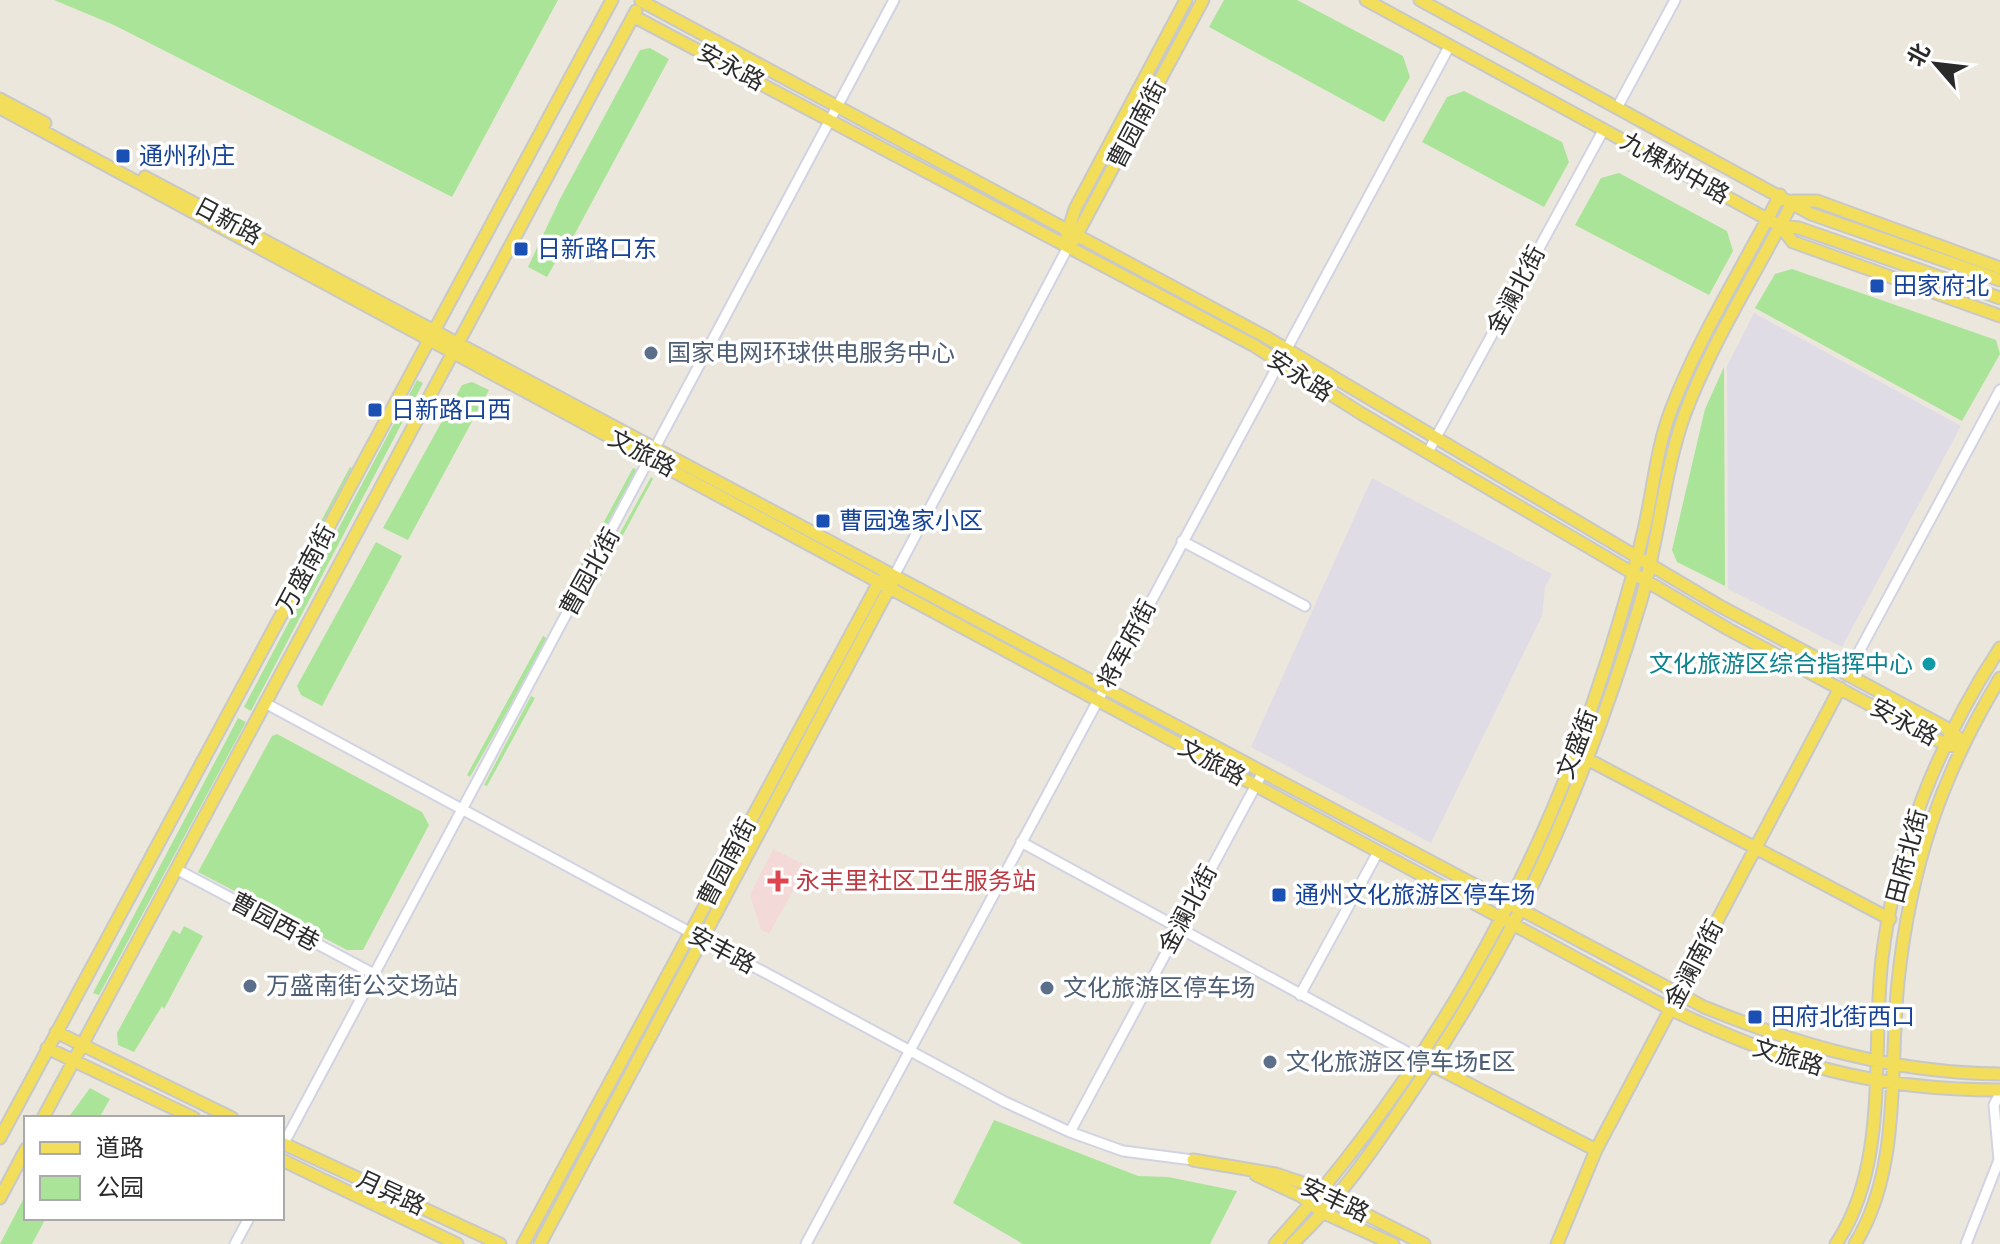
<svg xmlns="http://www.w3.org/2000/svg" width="2000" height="1244" font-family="Signika,'Noto Sans SC',sans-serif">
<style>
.industrial{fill:#e0dce5}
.medical{fill:#f3dad9}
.green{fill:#aae498}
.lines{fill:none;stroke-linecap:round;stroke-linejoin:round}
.minor-casing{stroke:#d1d3e3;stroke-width:13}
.major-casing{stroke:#c8c8c8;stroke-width:15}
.minor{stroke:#fff;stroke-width:9}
.major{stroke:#f2de5b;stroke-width:11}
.transit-dot{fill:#1a4fb4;stroke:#fff;stroke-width:3}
.service-dot{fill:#5c6f8a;stroke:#fff;stroke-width:3}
.culture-dot{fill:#0f9aa8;stroke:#fff;stroke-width:3}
.health-dot{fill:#e0444e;stroke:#fff;stroke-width:3}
.labels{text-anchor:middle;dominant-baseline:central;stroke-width:7;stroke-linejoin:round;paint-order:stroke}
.street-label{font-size:24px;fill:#2a2a2a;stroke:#fff}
.transit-label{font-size:24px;fill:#164399;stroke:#fff;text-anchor:start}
.service-label{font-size:24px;fill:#4e5e75;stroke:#fff;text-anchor:start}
.culture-label{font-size:24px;fill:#0d838f;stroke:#fff;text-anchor:end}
.health-label{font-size:24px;fill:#be3a42;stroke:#fff;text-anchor:start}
</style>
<rect width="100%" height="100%" fill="#ece7dc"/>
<path class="industrial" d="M1754 313 1961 426 1842 647 1728 589 1727 366Z
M1372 478 1552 574 1545 587 1542 616 1431 843 1251 747Z"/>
<path class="medical" d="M773 849 807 866 769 934 761 930 750 895Z"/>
<path class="green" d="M54 0H558L452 197 114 25Z
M1224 0H1297L1403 56 1410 77 1384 122 1209 27Z
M650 48 669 59 572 239 569 238 547 277 528 267 560 199 640 50Z
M1464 91 1562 142 1569 162 1544 207 1422 142 1447 97Z
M1619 173 1727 231 1733 251 1709 295 1575 225 1601 178Z
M1792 269 1996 340 2000 354 1962 421 1755 308 1775 274Z
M1724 367 1725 586 1677 562 1672 550 1705 409Z
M417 380 423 383 251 711 244 707Z
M472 382 489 390 408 540 383 528 462 385Z
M350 467 352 468 276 610 274 609Z
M633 468 637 470 564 608 559 605Z
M651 477 653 479 580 615 574 616Z
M376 542 402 556 322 706 301 695 297 686Z
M543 636 548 639 470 777 467 775Z
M531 696 535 698 487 786 484 785Z
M238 718 246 722 99 995 93 993Z
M277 734 422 812 429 825 363 950H347L198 872 272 736Z
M184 926 203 936 164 1009 162 1006 134 1052 118 1045 117 1033 173 930 180 934Z
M90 1088 110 1099 99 1118H68Z
M994 1120 1138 1176 1168 1177 1237 1191 1210 1244H1023L953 1203Z
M26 1194V1218H46L32 1244H0Z"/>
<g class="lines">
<defs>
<path id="minor" d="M1618 106 1675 0
M1428 452 1604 129
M1182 541 1305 606
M895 574 1068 247
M1847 674 2000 390
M265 703 1005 1102 1070 1132 1123 1151 1193 1160
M1021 842 1418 1058
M176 869 374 974
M1300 995 1378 852
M1070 1132 1263 772
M284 1143 894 0
M235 1244 249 1218
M806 1244 1450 45
M1966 1244 1999 1160 1994 1105 2000 1093"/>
<path id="major" d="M1366 0 1780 226 1799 228 2000 298
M1420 0 1811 214 2000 280
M641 1 1266 337 1718 605 1943 726 1963 741
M633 16 1253 345 1362 414 1728 629 1936 740 1960 748
M0 99 45 123
M0 108 1670 1009C1786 1064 1870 1090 2000 1090
M145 177 1704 1007C1800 1046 1896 1073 2000 1074
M1794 201H1817L2000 268
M1780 226 1793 242 2000 316
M1067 235 1075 209 1186 0
M1074 240 1203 0
M1589 760 1890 919
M56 1032 232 1118
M47 1048 194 1118
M1432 1065 1596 1150
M43 1118 636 11
M0 1138 612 0
M282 1143 500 1244
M282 1160 457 1244
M1193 1160 1276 1174 1306 1184 1424 1244
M1256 1175 1301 1196 1324 1213 1393 1244
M0 1198 26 1149
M523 1244 879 582 884 579
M540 1244 893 581
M1275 1244C1422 1081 1537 883 1603 673 1618 627 1632 581 1643 534 1653 493 1656 449 1671 410 1699 336 1744 266 1780 195
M1292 1244C1338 1201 1373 1150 1408 1098 1518 938 1584 789 1640 604 1658 544 1664 472 1684 416 1712 341 1757 272 1793 201
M1557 1244 1596 1150 1840 688
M1836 1244C1890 1163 1871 1053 1882 959 1895 849 1939 741 2000 648
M1855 1244C1902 1168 1889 1067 1898 982 1910 867 1941 776 2000 678"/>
</defs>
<use href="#minor" class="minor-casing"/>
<use href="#major" class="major-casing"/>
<use href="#minor" class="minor"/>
<use href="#major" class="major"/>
</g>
<g class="transit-dot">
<rect x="115" y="148" width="16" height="16" rx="4"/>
<rect x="513" y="241" width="16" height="16" rx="4"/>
<rect x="1869" y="278" width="16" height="16" rx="4"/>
<rect x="367" y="402" width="16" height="16" rx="4"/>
<rect x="815" y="513" width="16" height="16" rx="4"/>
<rect x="1271" y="887" width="16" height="16" rx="4"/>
<rect x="1747" y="1009" width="16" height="16" rx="4"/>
</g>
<g class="service-dot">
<circle cx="651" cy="353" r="8"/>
<circle cx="250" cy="986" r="8"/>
<circle cx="1047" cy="988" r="8"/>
<circle cx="1270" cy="1062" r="8"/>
</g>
<circle class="culture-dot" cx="1929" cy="664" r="8"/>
<path class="health-dot" d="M774 869h8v8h8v8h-8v8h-8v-8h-8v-8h8z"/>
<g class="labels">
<g class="street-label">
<text transform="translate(731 67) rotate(28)">安永路</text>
<text transform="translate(1137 124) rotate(-62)">曹园南街</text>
<text transform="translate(1675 168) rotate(29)">九棵树中路</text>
<text transform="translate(228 221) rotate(28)">日新路</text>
<text transform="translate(1516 290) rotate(-62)">金澜北街</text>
<text transform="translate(1300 376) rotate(33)">安永路</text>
<text transform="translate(642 453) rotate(28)">文旅路</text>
<text transform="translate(306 569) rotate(-62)">万盛南街</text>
<text transform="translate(590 572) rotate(-61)">曹园北街</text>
<text transform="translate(1127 644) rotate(-62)">将军府街</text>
<text transform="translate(1904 722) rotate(28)">安永路</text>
<text transform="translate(1577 744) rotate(-69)">文盛街</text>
<text transform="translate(1212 762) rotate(28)">文旅路</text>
<text transform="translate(1907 856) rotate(-75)">田府北街</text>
<text transform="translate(727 862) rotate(-62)">曹园南街</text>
<text transform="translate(1188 909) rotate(-62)">金澜北街</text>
<text transform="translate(275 922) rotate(28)">曹园西巷</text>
<text transform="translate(722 950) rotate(28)">安丰路</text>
<text transform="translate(1694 964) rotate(-62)">金澜南街</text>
<text transform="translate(1788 1057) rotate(17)">文旅路</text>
<text transform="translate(391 1193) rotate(25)">月异路</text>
<text transform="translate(1335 1200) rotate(25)">安丰路</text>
</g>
<g class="transit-label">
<text x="139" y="156">通州孙庄</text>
<text x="537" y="249">日新路口东</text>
<text x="1893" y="286">田家府北</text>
<text x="391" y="410">日新路口西</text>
<text x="839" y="521">曹园逸家小区</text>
<text x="1295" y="895">通州文化旅游区停车场</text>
<text x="1771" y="1017">田府北街西口</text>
</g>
<g class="service-label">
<text x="667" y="353">国家电网环球供电服务中心</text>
<text x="266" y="986">万盛南街公交场站</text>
<text x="1063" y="988">文化旅游区停车场</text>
<text x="1286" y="1062">文化旅游区停车场E区</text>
</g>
<g class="culture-label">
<text x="1913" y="664">文化旅游区综合指挥中心</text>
</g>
<g class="health-label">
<text x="796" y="881">永丰里社区卫生服务站</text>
</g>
</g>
<rect x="24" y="1116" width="260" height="104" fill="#ffffff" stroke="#aaaaaa" stroke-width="2"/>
<rect x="40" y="1142" width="40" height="12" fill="#f2de5b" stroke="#aaaaaa" stroke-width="2"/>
<text x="96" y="1156" font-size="24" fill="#2a2a2a">道路</text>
<rect x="40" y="1176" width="40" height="24" fill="#aae498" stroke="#aaaaaa" stroke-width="2"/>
<text x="96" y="1196" font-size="24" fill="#2a2a2a">公园</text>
<g transform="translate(1936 64) rotate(298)" stroke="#ffffff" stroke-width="6" paint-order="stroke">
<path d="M0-6L14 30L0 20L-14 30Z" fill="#2a2a2a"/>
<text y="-12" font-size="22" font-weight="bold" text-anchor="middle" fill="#2a2a2a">北</text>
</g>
</svg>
